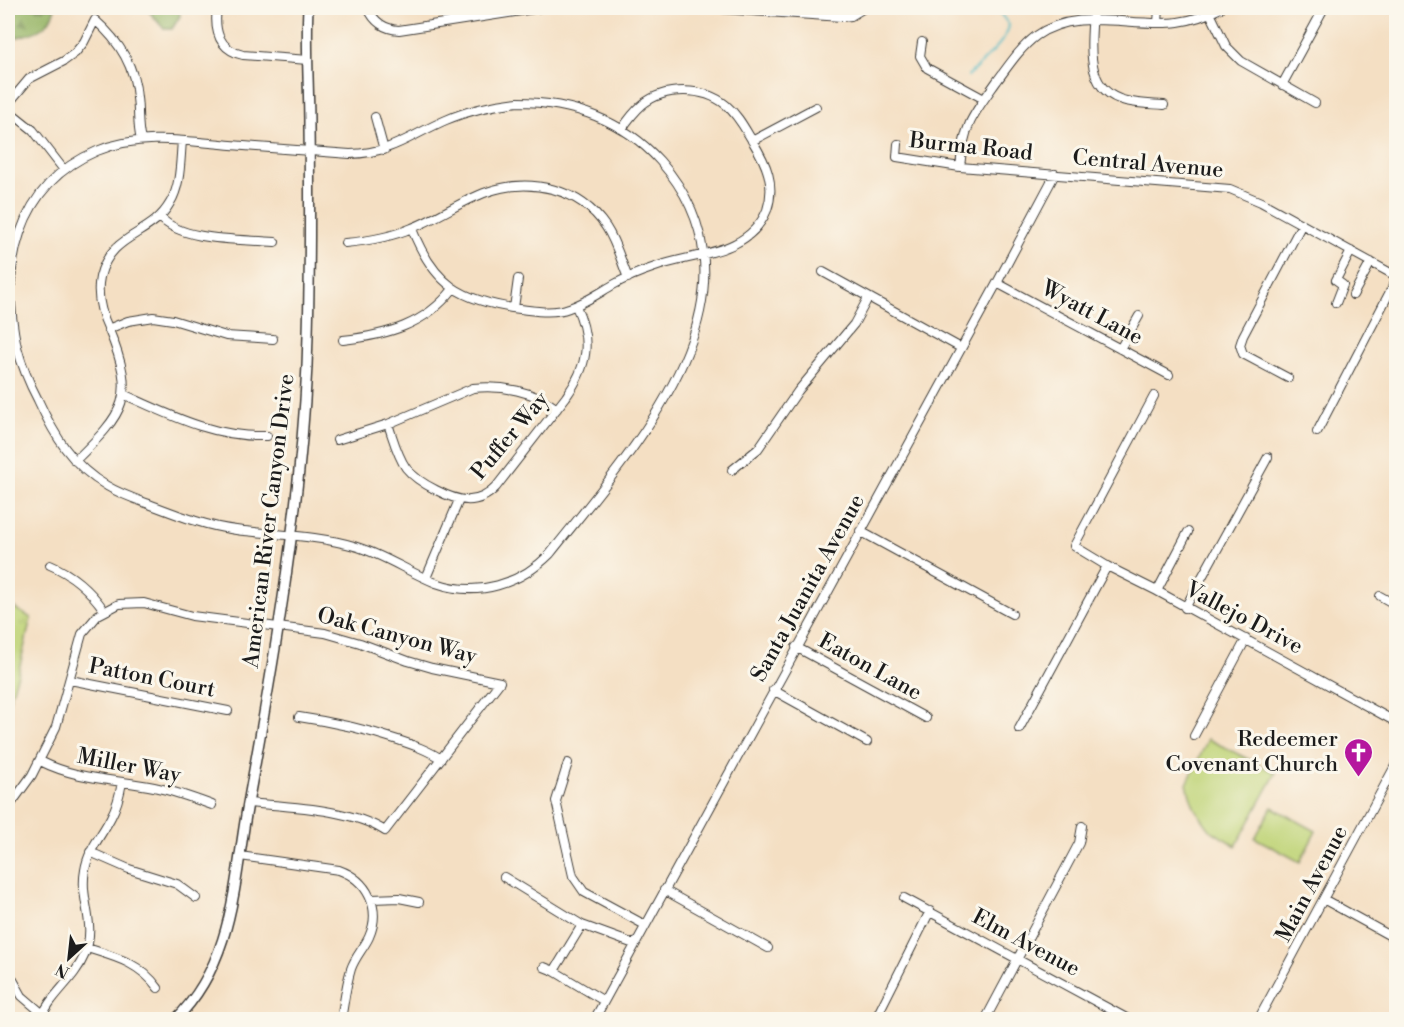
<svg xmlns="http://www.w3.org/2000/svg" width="1404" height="1027" font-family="'Libre Bodoni',serif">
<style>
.grass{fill:url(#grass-tufts);stroke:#6e784a;stroke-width:1.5}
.forest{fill:url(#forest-firs);stroke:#5a6942;stroke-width:1.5}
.park{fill:#c0d478;stroke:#6e784a;stroke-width:1.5}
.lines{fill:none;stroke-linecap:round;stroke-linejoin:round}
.stream{stroke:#4cbac5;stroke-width:2}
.minor-casing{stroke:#3c3935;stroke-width:10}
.major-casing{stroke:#3c3935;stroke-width:12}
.minor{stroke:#fff;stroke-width:8}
.major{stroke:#fff;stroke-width:9}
.labels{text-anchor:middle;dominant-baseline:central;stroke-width:6;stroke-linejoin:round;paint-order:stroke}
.street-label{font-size:22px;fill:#1c1c1c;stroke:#fbf7ec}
.poi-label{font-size:22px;fill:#1c1c1c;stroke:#fbf7ec;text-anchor:end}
</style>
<defs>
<pattern id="grass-tufts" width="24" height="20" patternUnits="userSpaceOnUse" patternTransform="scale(1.5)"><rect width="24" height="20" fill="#c0d478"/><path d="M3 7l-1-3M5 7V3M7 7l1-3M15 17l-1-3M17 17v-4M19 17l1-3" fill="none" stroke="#a4b567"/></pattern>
<pattern id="forest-firs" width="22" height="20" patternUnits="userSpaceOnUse" patternTransform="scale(1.5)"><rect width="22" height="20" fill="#98b668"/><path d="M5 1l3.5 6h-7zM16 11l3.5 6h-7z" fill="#7b9355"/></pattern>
</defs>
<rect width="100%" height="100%" fill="#fbf7ec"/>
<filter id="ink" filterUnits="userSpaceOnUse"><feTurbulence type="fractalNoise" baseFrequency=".0167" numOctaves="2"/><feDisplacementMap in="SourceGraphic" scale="12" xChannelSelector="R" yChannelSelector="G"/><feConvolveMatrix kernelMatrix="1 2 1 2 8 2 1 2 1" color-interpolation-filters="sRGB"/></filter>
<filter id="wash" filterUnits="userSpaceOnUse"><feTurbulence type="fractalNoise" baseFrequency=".008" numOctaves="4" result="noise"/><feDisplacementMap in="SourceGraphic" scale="24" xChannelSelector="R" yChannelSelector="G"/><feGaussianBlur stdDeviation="1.35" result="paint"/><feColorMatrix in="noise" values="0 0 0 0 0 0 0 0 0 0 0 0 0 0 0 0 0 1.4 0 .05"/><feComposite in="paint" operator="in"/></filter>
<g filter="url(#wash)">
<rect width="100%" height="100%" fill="#f4dfc3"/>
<path class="grass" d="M8 604 31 618 18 674 8 704Z"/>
<path class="forest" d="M8 8H55C48 34 29 33 8 40Z
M146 8H179L180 16 172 29H164Z"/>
<path class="park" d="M1208 739 1276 773 1236 846 1210 830 1195 809 1190 796 1187 784Z
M1272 807 1316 831 1300 862 1255 838Z"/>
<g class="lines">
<path class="stream" d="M968 76C980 63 1008 41 1009 25L996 8"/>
</g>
</g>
<g filter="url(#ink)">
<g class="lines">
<defs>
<path id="minor" d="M217 8C214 30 218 49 243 55L308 60
M368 8C374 22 384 29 399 30L540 8
M705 8 842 17 851 16 864 8
M1093 8C1092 41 1082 91 1126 101 1138 104 1151 104 1164 105
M1210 13 1226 46 1241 61 1315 103
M1158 23 1159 8
M922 42 920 56 927 68 984 99
M1282 85 1324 8
M518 102C572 102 623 120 660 161 778 295 633 449 550 554 520 584 478 598 436 583 408 572 383 554 354 546 316 535 274 535 236 530 205 526 178 515 149 504 135 499 120 494 107 486 72 466 54 435 38 400 29 383 22 366 17 347 0 269 16 185 97 151 140 133 186 141 231 145 270 148 310 151 350 154 392 153 409 136 446 120 469 110 493 105 518 102Z
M8 104 29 79 64 61 75 53 84 42 95 20C118 40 135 66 137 98 139 112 137 126 141 140
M8 110 33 130 64 170
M375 117 384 150
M752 141 816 107
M898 144 897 157 960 167 1230 189 1261 202 1396 276
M960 167C964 124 973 115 997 81 1009 65 1020 48 1036 36 1078 6 1131 28 1178 22 1194 20 1207 15 1221 8
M160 217C182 242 242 239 275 242
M412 229C434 285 461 301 520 309 537 311 553 314 569 308 585 303 599 293 613 285 627 277 640 272 655 267 694 253 749 255 767 210 776 184 766 163 753 142 745 129 738 115 726 105 704 87 665 86 642 105 634 112 628 120 622 129
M345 243C368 241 391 237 412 228 438 218 461 201 487 192 530 177 580 188 606 227 616 242 621 261 628 278
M823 272 961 348
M997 283 1169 375
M1353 295 1371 262
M1336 303 1343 285 1336 280 1351 251
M514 308 518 279
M108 329 128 321 153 317 173 320 226 336 273 339
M343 340C387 335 425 325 453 289
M1120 349 1139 316
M1288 378 1243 354 1240 345 1243 336 1302 224
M123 394C170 415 214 438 267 436
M1154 396 1074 546 1107 566 1157 591 1396 722
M388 424C393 438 397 455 406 468 414 478 424 484 436 490 457 501 477 507 496 487L566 397C588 366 592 341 576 306
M1317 432 1396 280
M337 440 388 424 473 388C502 385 534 391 557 409
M75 461C125 412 137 398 109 330 101 313 96 296 100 277 111 232 151 237 170 203 181 185 180 162 182 141
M732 470 758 449 798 391 854 324 868 298
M860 531 1012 614
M50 565C74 575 90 590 104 610
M426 578 459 500
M1157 591 1188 532
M1380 596 1396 605
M1185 608 1268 457
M796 647 926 718
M70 680 228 711
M773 690 867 742
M299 717C333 722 365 729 398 740 413 745 428 750 441 759
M1019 729 1107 566
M1194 736 1246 639
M40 761C78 780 113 779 154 787 174 791 193 798 212 805
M568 763 556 801 573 876 584 892 645 925
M8 808 32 775 56 727 82 634 98 615 119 604 144 603 192 616 325 633 360 643 408 661 432 668 500 682 385 831C350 808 289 807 248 803
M90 852 129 869 177 884 196 898
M240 856 339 870C367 880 382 908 369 937 364 948 355 957 351 969 346 985 344 1003 341 1020
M504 877 582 925 634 944
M664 890 768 948
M904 898 1130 1020
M372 899 399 898 419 902
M1325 900 1396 939
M87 948C116 957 140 963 158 988
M544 967 554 971 604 1001
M8 971 22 996 50 1020
M554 971 582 925
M40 1020C50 995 74 980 84 956 98 924 79 901 85 870 88 850 102 835 111 817 117 806 120 794 122 782
M594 1020 997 283 1055 174
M875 1020 930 911
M985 1020 1079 843 1082 826
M1258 1020 1396 764"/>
<path id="major" d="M175 1020C236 960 234 876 249 798 275 655 300 511 307 366 310 286 310 207 309 127 309 87 306 47 308 8"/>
</defs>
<use href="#minor" class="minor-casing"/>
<use href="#major" class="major-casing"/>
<use href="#minor" class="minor"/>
<use href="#major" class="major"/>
</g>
</g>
<defs>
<symbol id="church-pin" viewBox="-11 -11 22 30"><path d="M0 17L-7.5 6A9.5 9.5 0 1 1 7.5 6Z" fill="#b5179e" stroke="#fbf7ec"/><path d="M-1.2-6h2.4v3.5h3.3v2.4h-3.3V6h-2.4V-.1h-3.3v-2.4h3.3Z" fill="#fff"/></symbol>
</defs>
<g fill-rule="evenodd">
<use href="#church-pin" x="1342" y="736" width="33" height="45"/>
</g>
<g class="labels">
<g class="street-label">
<text transform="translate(971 147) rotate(6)">Burma Road</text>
<text transform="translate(1148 164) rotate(5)">Central Avenue</text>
<text transform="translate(1092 313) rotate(28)">Wyatt Lane</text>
<text transform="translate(510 436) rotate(-50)">Puffer Way</text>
<text transform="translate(269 521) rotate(-83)">American River Canyon Drive</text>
<text transform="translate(808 588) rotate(-61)">Santa Juanita Avenue</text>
<text transform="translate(1244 618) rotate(28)">Vallejo Drive</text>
<text transform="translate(397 636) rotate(15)">Oak Canyon Way</text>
<text transform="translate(870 667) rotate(29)">Eaton Lane</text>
<text transform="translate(152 678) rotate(11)">Patton Court</text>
<text transform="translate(129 766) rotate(11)">Miller Way</text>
<text transform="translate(1312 884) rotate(-62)">Main Avenue</text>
<text transform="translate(1026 943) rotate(28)">Elm Avenue</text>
</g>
<g class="poi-label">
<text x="1338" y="739">Redeemer<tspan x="1338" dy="25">Covenant Church</tspan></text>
</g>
</g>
<rect width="1404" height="1027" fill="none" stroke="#fbf7ec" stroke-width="30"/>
<g transform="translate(69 958) rotate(207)" stroke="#fbf7ec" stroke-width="4.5" paint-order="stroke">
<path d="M0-4.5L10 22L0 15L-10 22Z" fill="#1c1c1c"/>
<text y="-9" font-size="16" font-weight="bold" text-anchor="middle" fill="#1c1c1c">N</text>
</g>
</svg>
